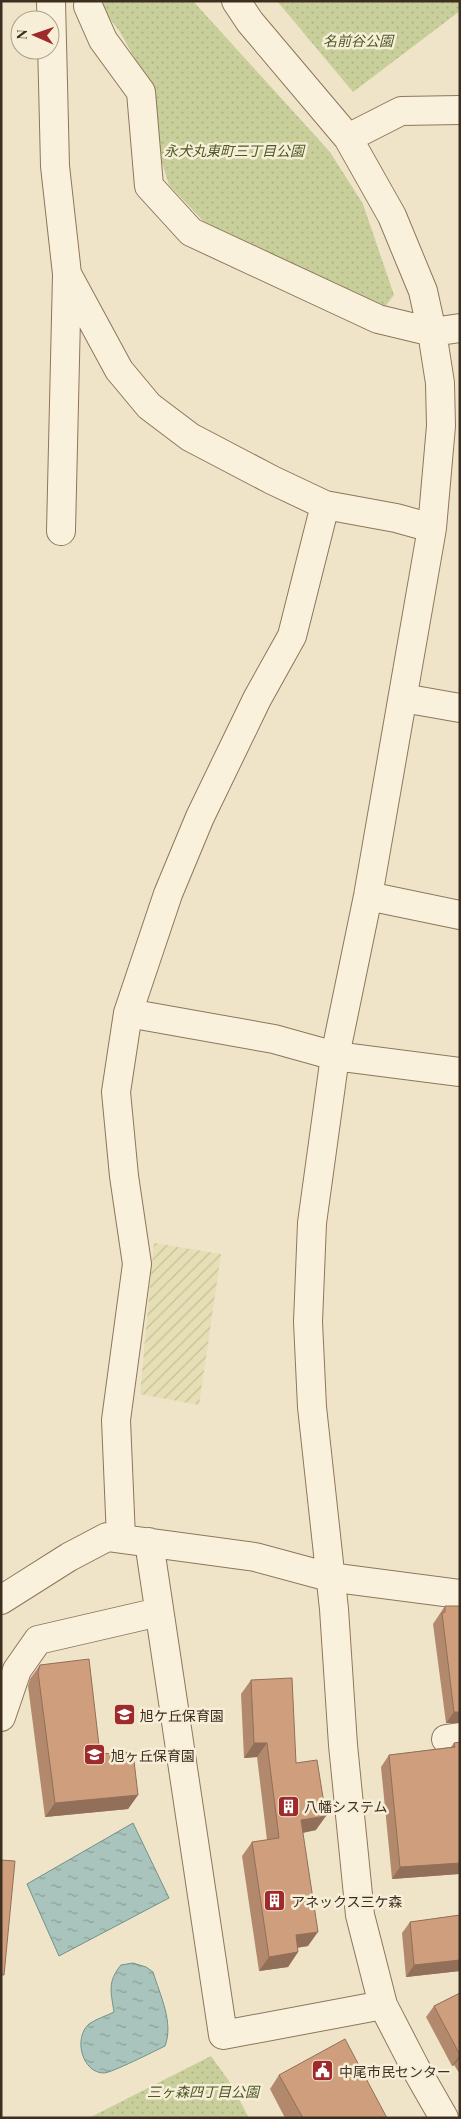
<svg xmlns="http://www.w3.org/2000/svg" width="461" height="2119" font-family="'Playfair Display','Noto Sans JP',serif">
<style>
.farmland{fill:url(#farmland-furrows)}
.park{fill:url(#park-dots)}
.water{fill:url(#water-ripples);stroke:#6f938a}
.lines{fill:none;stroke-linecap:round;stroke-linejoin:round}
.minor-casing{stroke:#8d765c;stroke-width:30}
.minor{stroke:#faf1dc;stroke-width:28}
.wall{fill:#b2896c}
.shaded-wall{fill:#916f58}
.building{fill:#cf9f7d;stroke:#916f58}
.labels{text-anchor:middle;dominant-baseline:central;stroke-width:5;stroke-linejoin:round;paint-order:stroke}
.park-label{font-size:14px;font-style:italic;fill:#4d5a26;stroke:#f7eed8}
.poi-label{font-size:14px;fill:#3d2e20;stroke:#f7eed8;text-anchor:start}
</style>
<defs>
<pattern id="farmland-furrows" width="10" height="10" patternUnits="userSpaceOnUse" patternTransform="scale(1.25)"><rect width="10" height="10" fill="#e6deb5"/><path d="M-1 1l2-2M0 10L10 0M9 11l2-2" fill="none" stroke="#c6bf9b"/></pattern>
<pattern id="park-dots" width="8" height="8" patternUnits="userSpaceOnUse" patternTransform="scale(1.25)"><rect width="8" height="8" fill="#c9cf9b"/><path d="M2 2h.1M6 6h.1" fill="none" stroke="#aeb285" stroke-width="1.8" stroke-linecap="round"/></pattern>
<pattern id="water-ripples" width="26" height="14" patternUnits="userSpaceOnUse" patternTransform="scale(1.25)"><rect width="26" height="14" fill="#a9c4bc"/><path d="M2 4q2-2 4 0t4 0M15 11q2-2 4 0t4 0" fill="none" stroke="#8ba098"/></pattern>
</defs>
<rect width="100%" height="100%" fill="#f0e4c8"/>
<path class="farmland" d="M154 1243 221 1254 199 1405 140 1394Z"/>
<path class="park" d="M103 1H193L330 152 363 204 394 295 384 308 205 223 169 185 155 140 154 93 120 32 104 11Z
M277 1H460V11L353 92Z
M211 2056 231 2084 249 2118H89Z"/>
<path class="water" d="M133 1823 169 1898 59 1956 27 1884Z
M133 1963 146 1967 153 1972C160 1995 174 2023 165 2046 155 2051 111 2073 104 2073 82 2073 73 2038 89 2024 96 2019 106 2016 114 2012 111 1992 107 1982 121 1965Z"/>
<g class="lines">
<defs>
<path id="minor" d="M51 1 55 166 67 274 119 370 149 406 190 437 272 480 325 505 396 518 432 528
M236 1 250 22 348 138 392 216 423 291 432 332 440 383 441 426 432 528 368 896 335 1056 312 1223 308 1322 312 1407 334 1609 343 1745 360 1915 383 2005 416 2069 444 2118
M88 6 103 40 141 92 149 186 191 232 378 319 432 332 460 328
M348 138 401 111 460 110
M61 531 67 275
M403 698 460 708
M368 896 460 915
M128 1013 274 1039 335 1056 460 1072
M121 1538 116 1420 137 1264 124 1176 116 1092 128 1013 168 894 200 817 257 699 292 636 325 505
M149 1542 223 2035 383 2005
M1 1600 69 1557 107 1537 255 1557 329 1577 460 1594
M1 1717 17 1670 38 1640 159 1612
M446 1739 460 1737"/>
</defs>
<use href="#minor" class="minor-casing"/>
<use href="#minor" class="minor"/>
</g>
<path class="wall" d="M445 1606H460V1723H446L433 1624Z
M40 1665 100 1754 138 1795 128 1809 45 1817 28 1686 30 1679Z
M251 1680 296 1763 316 1830 303 1833 308 1946 297 1948 298 1952 288 1967 259 1971 242 1856 252 1842 267 1840 257 1757 244 1758 241 1694Z
M460 1742V1878L459 1874 392 1879 381 1767 389 1755 451 1747 454 1743Z
M460 1915V1971L406 1977 402 1933 410 1922Z
M460 1993V2074L454 2065 452 2066 426 2017 434 2006Z
M279 2075 387 2118H285L270 2089Z"/>
<path class="shaded-wall" d="M454 1712H460V1723H446Z
M254 1743H267L257 1757 244 1758Z
M138 1795 128 1809 45 1817 55 1803Z
M326 1816 316 1830 291 1835 301 1820Z
M460 1863 459 1874 392 1879 400 1867Z
M318 1932 308 1946 286 1949 296 1935Z
M298 1952 288 1967 259 1971 269 1957Z
M460 1960V1971L406 1977 414 1965Z
M460 2055V2057L454 2065 452 2066Z"/>
<path class="building" d="M445 1606H460V1712H454L442 1613 445 1612Z
M89 1659 100 1754 133 1752 138 1795 55 1803 38 1672 40 1665Z
M292 1678 296 1763 317 1760 326 1816 301 1820 318 1932 296 1935 298 1952 269 1957 252 1842 279 1838 267 1743H254L251 1680Z
M460 1742V1863L400 1867 389 1755 455 1747 454 1743Z
M1 1860 15 1861 4 1975H1Z
M460 1915V1960L414 1965 410 1922Z
M460 1993V2055L434 2006Z
M345 2039 387 2118H303L279 2075Z"/>
<defs>
<symbol id="school-square" viewBox="-11 -11 22 22"><rect x="-9" y="-9" width="18" height="18" rx="4" fill="#9e2a2b" stroke="#f7eed8"/><path d="M0-5L7-2L0 1L-7-2ZM-4 1L0 2.5L4 1V4Q0 6-4 4Z" fill="#fff"/></symbol>
<symbol id="building-square" viewBox="-11 -11 22 22"><rect x="-9" y="-9" width="18" height="18" rx="4" fill="#9e2a2b" stroke="#f7eed8"/><path d="M-4-6H4V6H1V3H-1V6H-4ZM-2.5-4.3h1.7v1.8h-1.7ZM.8-4.3h1.7v1.8H.8ZM-2.5-1h1.7V.8h-1.7ZM.8-1h1.7V.8H.8Z" fill="#fff"/></symbol>
<symbol id="civic-square" viewBox="-11 -11 22 22"><rect x="-9" y="-9" width="18" height="18" rx="4" fill="#9e2a2b" stroke="#f7eed8"/><path d="M-.6-6.5H3V-4.5H.6V-3L4-1V1h2V6H-6V1h2V-1L-.6-3ZM-1.2 2.5V6h2.4V2.5Z" fill="#fff"/></symbol>
</defs>
<g fill-rule="evenodd">
<use href="#school-square" x="112" y="1702" width="25" height="25"/>
<use href="#school-square" x="82" y="1742" width="25" height="25"/>
<use href="#building-square" x="276" y="1794" width="25" height="25"/>
<use href="#building-square" x="262" y="1888" width="25" height="25"/>
<use href="#civic-square" x="310" y="2058" width="25" height="25"/>
</g>
<g class="labels">
<g class="park-label">
<text x="358" y="40">名前谷公園</text>
<text x="234" y="150">永犬丸東町三丁目公園</text>
<text x="203" y="2091">三ヶ森四丁目公園</text>
</g>
<g class="poi-label">
<text x="140" y="1715">旭ケ丘保育園</text>
<text x="111" y="1755">旭ヶ丘保育園</text>
<text x="304" y="1806">八幡システム</text>
<text x="291" y="1901">アネックス三ケ森</text>
<text x="339" y="2071">中尾市民センター</text>
</g>
</g>
<rect width="461" height="2119" fill="none" stroke="#3d2e20" stroke-width="5"/>
<g transform="translate(35 35) rotate(272)"><circle r="24" fill="#f7eed8" stroke="#ada18e"/>
<path d="M0-4L9 19L0 12L-9 19Z" fill="#9e2a2b"/>
<text y="-8" font-size="14" font-weight="bold" text-anchor="middle" fill="#3d2e20">N</text>
</g>
</svg>
